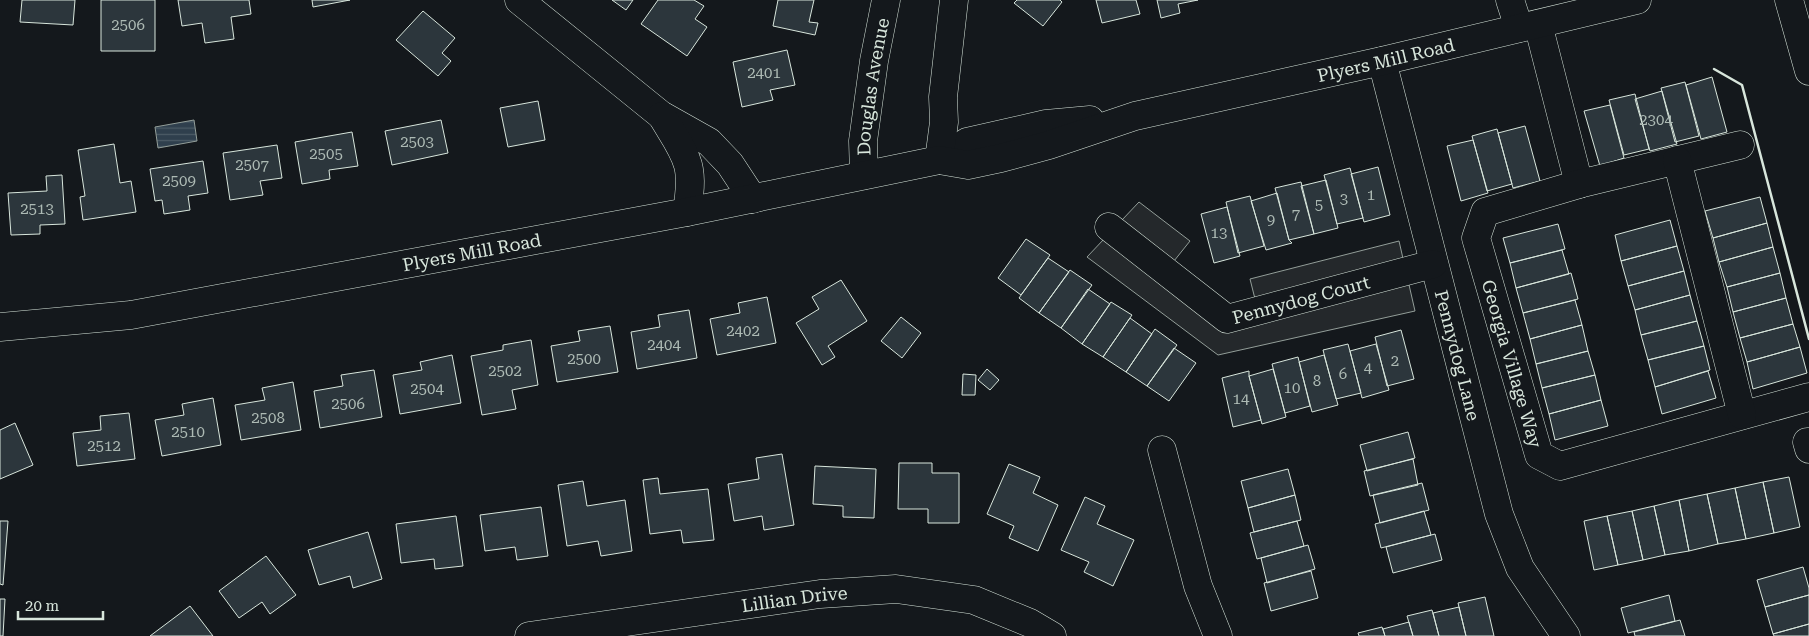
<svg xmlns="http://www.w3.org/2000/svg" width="1809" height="636" font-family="'Roboto Serif',serif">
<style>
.parking{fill:#24282b;stroke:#939e99}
.water{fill:url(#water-rules);stroke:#939e99}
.building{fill:#2c363c;stroke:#d8e6dc}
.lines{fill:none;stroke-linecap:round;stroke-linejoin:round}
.minor-casing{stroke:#d8e6dc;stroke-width:29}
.major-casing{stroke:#d8e6dc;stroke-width:29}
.minor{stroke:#14181c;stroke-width:28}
.major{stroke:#14181c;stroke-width:28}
.wall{stroke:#d8e6dc;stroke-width:2.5}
.labels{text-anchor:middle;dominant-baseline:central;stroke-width:4;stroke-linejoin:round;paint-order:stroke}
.number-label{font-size:15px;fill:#adbab4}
.street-label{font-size:18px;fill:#d8e6dc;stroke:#14181c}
</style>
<defs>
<pattern id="water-rules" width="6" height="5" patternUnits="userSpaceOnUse" patternTransform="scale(1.25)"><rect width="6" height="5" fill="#2f3f4d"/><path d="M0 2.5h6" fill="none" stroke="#4c5b66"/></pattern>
</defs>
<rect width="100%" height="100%" fill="#14181c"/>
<path class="parking" d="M1139 202 1190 241 1166 271 1227 319 1258 311 1250 279 1399 241 1415 311 1218 355 1087 257Z"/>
<path class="water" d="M194 120 197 141 158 148 155 127Z"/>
<path class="building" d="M22 0H75L73 25 20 22Z
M101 0H155V51H101Z
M178 0H249L251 14 231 17 234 39 205 43 202 23 182 26Z
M312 0H350L313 7Z
M612 0H633L626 10Z
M658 0H694L704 6 695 19 707 27 687 56 641 24Z
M778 0H814L809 22 818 23 815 35 773 26Z
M1017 0H1060L1062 2 1043 26 1014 3Z
M1096 0H1136L1140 14 1102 23Z
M1157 0H1198L1178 4 1180 13 1161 18Z
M423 11 455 38 442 53 451 61 438 76 396 40Z
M787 50 795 85 770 90 773 100 742 107 733 62Z
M1712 77 1727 132 1701 139 1686 85Z
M1685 82 1699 136 1675 142 1661 88Z
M1662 91 1677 144 1650 151 1635 99Z
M1635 94 1649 149 1624 155 1609 100Z
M538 101 545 140 508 147 500 108Z
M1610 105 1624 158 1600 166 1584 111Z
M441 120 448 153 392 165 385 131Z
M1525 126 1540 181 1513 188 1498 133Z
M1497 129 1512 184 1487 191 1472 136Z
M352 132 358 166 329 170 330 179 302 184 295 142Z
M1473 140 1488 193 1461 201 1447 146Z
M114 144 120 183 131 181 136 212 83 220 80 197 85 196 78 150Z
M277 145 282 178 260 181 263 195 230 200 223 153Z
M203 161 208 193 188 196 190 210 164 214 162 200 155 201 150 169Z
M1378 167 1390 215 1364 222 1351 174Z
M1350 168 1363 218 1337 224 1324 175Z
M62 175 65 224 40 225V234L11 235 8 193 47 191 46 176Z
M1326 180 1338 228 1314 234 1301 186Z
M1301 182 1314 234 1289 240 1275 188Z
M1277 193 1289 240 1292 243 1266 250 1251 201Z
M1250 196 1264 246 1238 253 1226 202Z
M1760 197 1767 223 1713 238 1705 211Z
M1227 207 1240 256 1214 263 1201 214Z
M1670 220 1677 246 1621 261 1615 235Z
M1767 223 1773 247 1719 262 1713 238Z
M1558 224 1565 249 1510 263 1503 238Z
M1026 239 1050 255 1021 295 998 278Z
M1677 246 1684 271 1628 286 1621 261Z
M1773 247 1780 273 1727 287 1719 262Z
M1562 250 1569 274 1516 288 1510 263Z
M1048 258 1069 272 1039 313 1019 298Z
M1070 270 1092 285 1061 328 1039 313Z
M1684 271 1690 295 1635 310 1628 286Z
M1571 273 1578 299 1523 313 1516 288Z
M1780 273 1786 298 1733 312 1727 287Z
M841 280 867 321 828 346 835 357 822 365 796 323 819 309 812 297Z
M1088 289 1110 304 1082 344 1061 328Z
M1690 295 1697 321 1641 335 1635 310Z
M767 297 776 343 717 355 710 319 740 313 738 303Z
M1786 298 1793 324 1740 338 1733 312Z
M1575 300 1582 325 1530 339 1523 313Z
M1111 302 1132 315 1103 357 1082 344Z
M689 310 697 358 637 369 631 332 660 327 658 315Z
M901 317 921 333 902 358 881 341Z
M1130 318 1152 334 1126 372 1103 357Z
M1697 321 1704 346 1648 360 1641 335Z
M1793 324 1800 347 1747 362 1740 338Z
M1582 325 1588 351 1536 364 1530 339Z
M610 326 618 372 557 382 551 346 580 341 578 331Z
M1155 329 1177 345 1147 386 1126 372Z
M1401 330 1414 379 1387 386 1375 337Z
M531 340 538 385 512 390 516 409 482 415 471 356 503 350V345Z
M1348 344 1361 393 1336 399 1323 350Z
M1376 344 1389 390 1362 398 1350 351Z
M1704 346 1710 370 1655 387 1648 360Z
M1800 347 1807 373 1753 389 1747 362Z
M1174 348 1196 363 1169 401 1147 386Z
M1588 351 1595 375 1542 388 1536 364Z
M452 355 461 403 400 414 393 375 422 370 420 362Z
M1324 355 1338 405 1312 412 1299 362Z
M1298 357 1310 406 1285 413 1272 364Z
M987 369 999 380 990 390 978 380Z
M1273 369 1286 417 1262 424 1249 376Z
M374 370 382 417 320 428 314 391 343 386 341 375Z
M1249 371V376L1261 420 1233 427 1222 378Z
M1708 371 1716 398 1662 414 1655 387Z
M963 374 976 375 975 395H962Z
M1595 375 1601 400 1549 414 1542 388Z
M293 382 301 430 241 440 235 405 265 400 262 388Z
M213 398 221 445 162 456 155 420 184 415 182 404Z
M1601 400 1608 426 1555 440 1549 414Z
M129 413 135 459 77 466 73 433 101 430 100 416Z
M15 423 33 465 0 479V430Z
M1408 432 1415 458 1367 471 1360 445Z
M782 454 794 525 764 530 762 516 734 521 728 484 759 479 756 458Z
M1413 459 1418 485 1370 496 1364 471Z
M899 463H932V473H959V523H928V509H898Z
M1009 464 1040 477 1033 493 1058 505 1038 551 1009 538 1014 526 987 514Z
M815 466 876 469 874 518 843 517V506L813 504Z
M1288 469 1295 495 1248 508 1241 481Z
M1789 477 1800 527 1774 533 1763 482Z
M658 478 660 494 708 489 714 540 683 543 681 530 650 534 643 480Z
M583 481 587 506 625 500 632 551 601 556 598 541 567 546 558 485Z
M1763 482 1774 533 1746 539 1735 488Z
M1422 483 1429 510 1380 523 1373 495Z
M1735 488 1746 539 1718 544 1707 494Z
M1707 494 1718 544 1689 551 1679 500Z
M1295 495 1301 520 1254 532 1248 508Z
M1085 497 1105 506 1097 524 1134 540 1113 586 1084 572 1089 562 1061 550Z
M1679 500 1689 551 1665 555 1654 506Z
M1654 506 1665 555 1643 560 1632 511Z
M541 507 548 556 517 560 515 547 485 551 480 515Z
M1424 511 1431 535 1381 548 1375 524Z
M1632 511 1643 560 1618 565 1607 516Z
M456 516 463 566 435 569 434 559 401 563 396 524Z
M1607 516 1618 565 1594 570 1584 521Z
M0 521H8L3 585 0 584Z
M1297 521 1304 546 1257 559 1250 533Z
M368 532 382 579 353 588 350 576 319 585 308 550Z
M1435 534 1442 560 1393 573 1386 547Z
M1308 545 1315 569 1267 583 1261 558Z
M266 556 296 595 270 614 262 602 239 618 219 591Z
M1803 567 1809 588V595L1765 607 1757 580Z
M1311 571 1318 598 1271 611 1264 583Z
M1669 595 1675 621 1628 633 1621 608Z
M1809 595V624L1773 634 1765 607Z
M1485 597 1494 636H1466L1458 603Z
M0 599H5L3 636H0Z
M190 606 213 636H150Z
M1459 607 1466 636H1439L1433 613Z
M1432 610 1439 636H1413L1407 616Z
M1680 620 1685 636H1635L1634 632Z
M1409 622 1413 636H1385L1383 629Z
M1809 624V636H1774L1773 634Z
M1382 627 1385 636H1359L1358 633Z"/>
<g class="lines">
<defs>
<g id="minor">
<path d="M519 0 661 115 709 142 730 164 753 199"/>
<path d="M1510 0 1519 28"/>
<path d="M1538 24 1579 184"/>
<path id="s1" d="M1382 61 1499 514 1520 568 1566 636"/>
<path d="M662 116C671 132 683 147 688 165 692 180 689 198 687 212"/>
<path id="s2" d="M1740 145 1579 184 1485 212 1476 238 1539 455 1560 466 1809 397"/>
<path d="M939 160 967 142 1046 124 1090 120"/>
<path d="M939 160 944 122 943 97 954 0"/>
<path d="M1677 160 1742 415"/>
<path id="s3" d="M864 175 863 141 874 61 886 0"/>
<path id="s4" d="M1109 227 1227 319 1433 264"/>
<path id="s5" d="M0 327 131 315 687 212 939 160 968 165 1001 158 1049 145 1135 116 1382 61 1637 0"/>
<path d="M1807 442 1809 449"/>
<path d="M1162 450 1198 586 1218 636"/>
<path id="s6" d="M529 636 820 594 896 589 974 600 1030 623 1052 636"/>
</g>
<path id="major" d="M1789 0 1809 71"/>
</defs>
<use href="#minor" class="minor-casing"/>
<use href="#major" class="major-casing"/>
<use href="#minor" class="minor"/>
<use href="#major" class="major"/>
<path class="wall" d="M1714 69 1742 85 1809 339"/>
</g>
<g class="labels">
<g class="number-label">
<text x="128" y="25">2506</text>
<text x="764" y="73">2401</text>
<text x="1656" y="120">2304</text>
<text x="417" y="142">2503</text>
<text x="326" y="154">2505</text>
<text x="252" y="165">2507</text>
<text x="179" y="181">2509</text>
<text x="1371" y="195">1</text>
<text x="1344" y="199">3</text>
<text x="1319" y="205">5</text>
<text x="37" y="209">2513</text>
<text x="1296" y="214">7</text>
<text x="1271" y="220">9</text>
<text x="1219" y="233">13</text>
<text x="743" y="331">2402</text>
<text x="664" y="345">2404</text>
<text x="584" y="359">2500</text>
<text x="1395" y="361">2</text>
<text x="1368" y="368">4</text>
<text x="505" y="371">2502</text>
<text x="1343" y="374">6</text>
<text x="1317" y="381">8</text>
<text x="1292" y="388">10</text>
<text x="427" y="389">2504</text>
<text x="1241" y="399">14</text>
<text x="348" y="404">2506</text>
<text x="268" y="418">2508</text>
<text x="188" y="432">2510</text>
<text x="104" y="446">2512</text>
</g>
<g class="street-label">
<text stroke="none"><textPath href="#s5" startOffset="1415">Plyers Mill Road</textPath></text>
<text stroke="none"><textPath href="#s3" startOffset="89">Douglas Avenue</textPath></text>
<text stroke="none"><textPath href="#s5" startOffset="478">Plyers Mill Road</textPath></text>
<text stroke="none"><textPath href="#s4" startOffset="226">Pennydog Court</textPath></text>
<text stroke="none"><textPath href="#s1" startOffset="304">Pennydog Lane</textPath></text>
<text stroke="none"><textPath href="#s2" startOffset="422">Georgia Village Way</textPath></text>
<text stroke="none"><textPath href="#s6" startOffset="268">Lillian Drive</textPath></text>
</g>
</g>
<path d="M18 611v8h85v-8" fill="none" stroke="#d8e6dc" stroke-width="2.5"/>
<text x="25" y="611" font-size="15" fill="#d8e6dc" stroke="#14181c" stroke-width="4" paint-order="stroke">20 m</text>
</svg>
